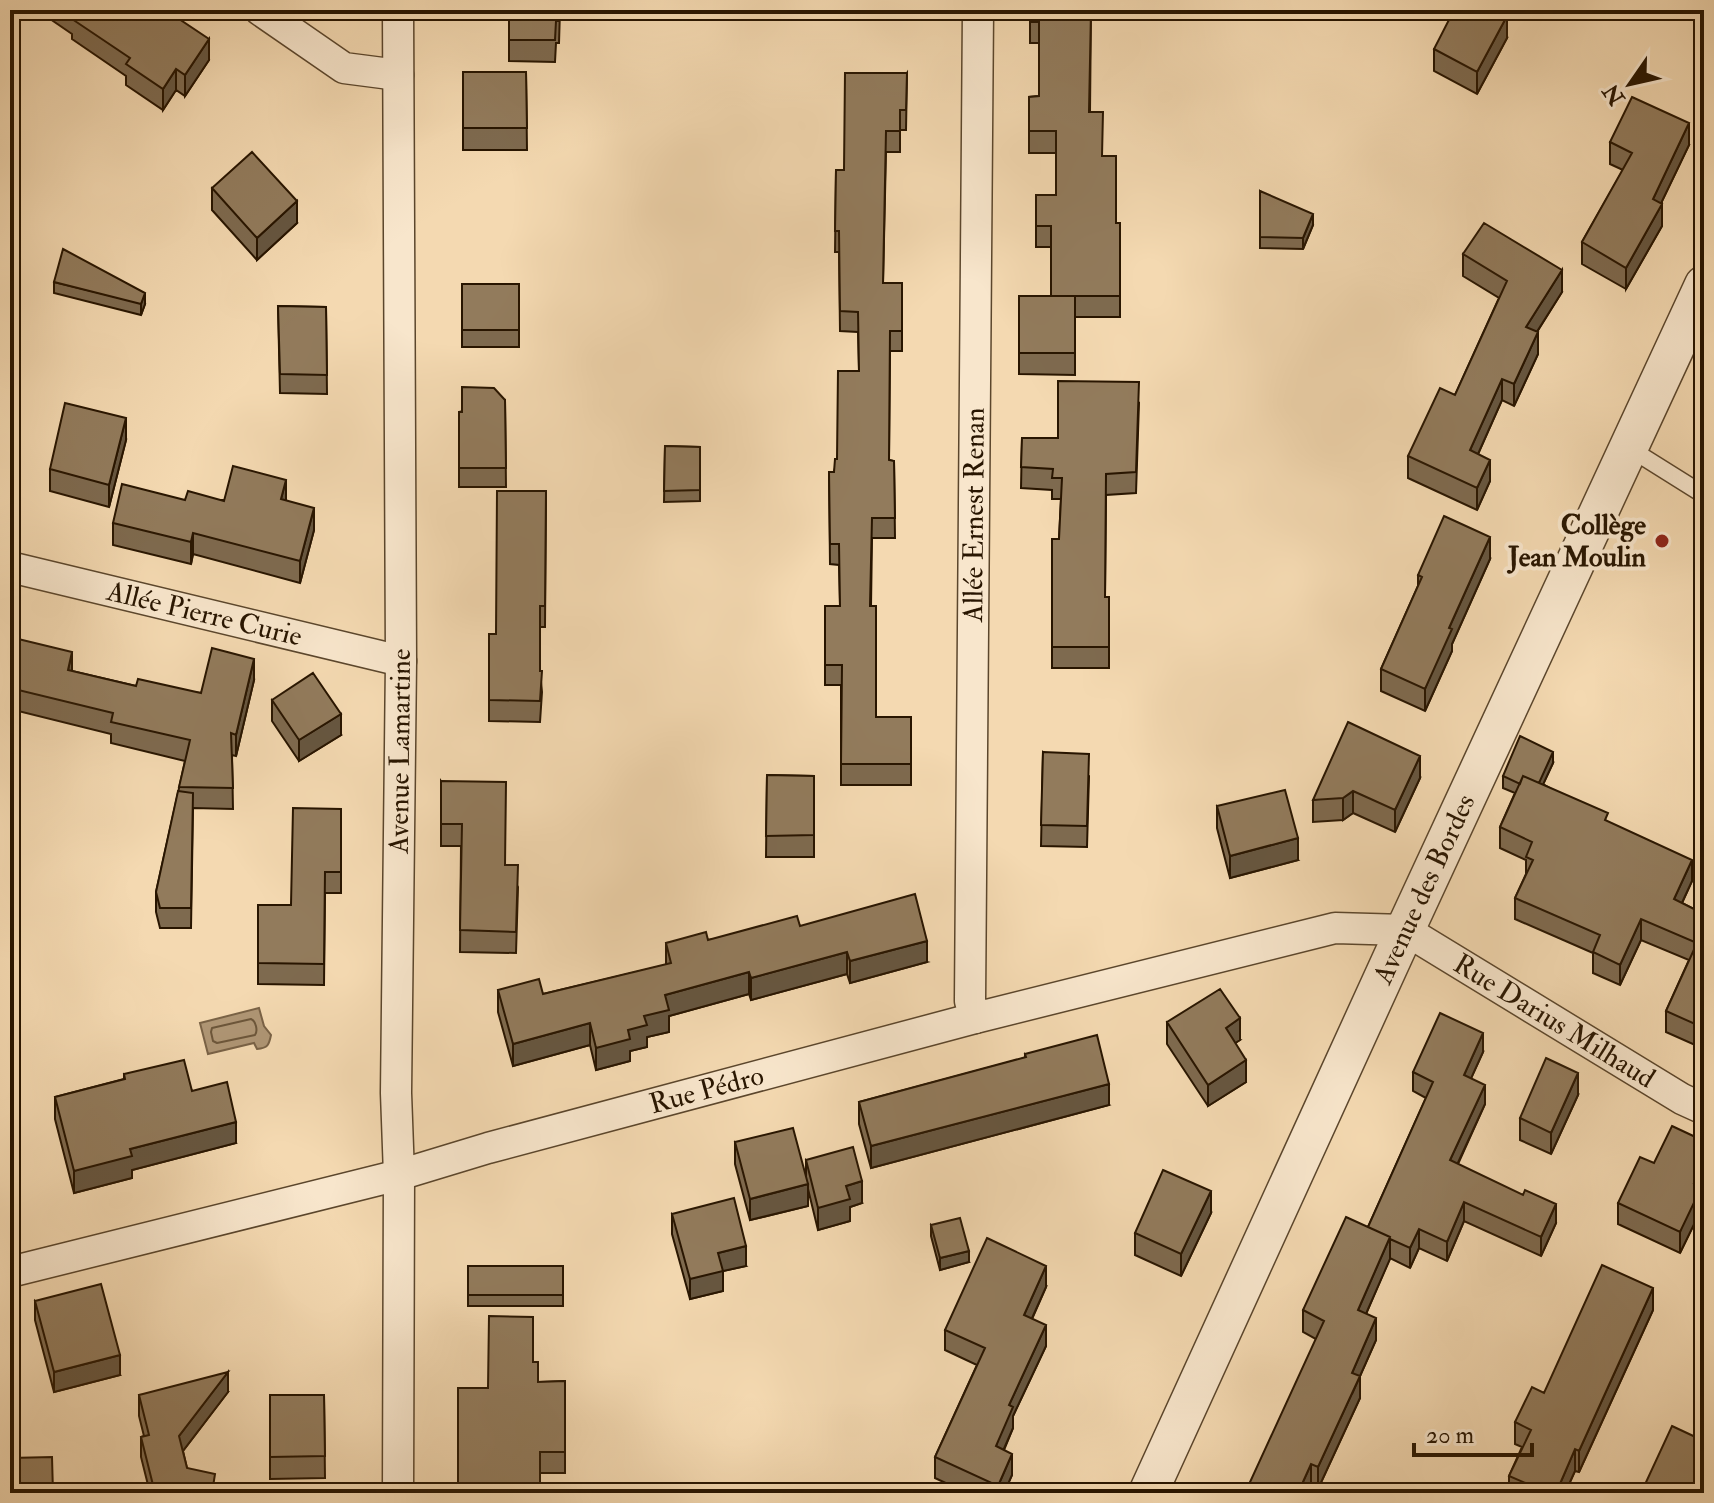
<svg xmlns="http://www.w3.org/2000/svg" width="1714" height="1503" font-family="'IM FELL Double Pica',serif">
<style>
.water{fill:#af9675;stroke:#796246;stroke-width:2}
.lines{fill:none;stroke-linecap:round;stroke-linejoin:round}
.shore{stroke:#6c563a;stroke-width:2}
.service-casing{stroke:#5b462c;stroke-width:19}
.minor-casing{stroke:#5b462c;stroke-width:33}
.tertiary-casing{stroke:#5b462c;stroke-width:41}
.service{stroke:#f8e6cc;stroke-width:16}
.minor{stroke:#f8e6cc;stroke-width:30}
.tertiary{stroke:#f8e6cc;stroke-width:38}
.wall{fill:#7e6a4f;stroke:#281500;stroke-width:2}
.shaded-wall{fill:#665640;stroke:#281500;stroke-width:2}
.building{fill:#927b5c;stroke:#281500;stroke-width:2}
.poi-dot{fill:#8f2418;stroke:#f8e6cc;stroke-width:3}
.labels{text-anchor:middle;dominant-baseline:central;stroke-width:8;stroke-linejoin:round;paint-order:stroke}
.street-label{font-size:28px;fill:#281500;stroke:#f8e6cc}
.poi-label{font-size:28px;font-weight:bold;fill:#281500;stroke:#f8e6cc;text-anchor:end}
</style>
<rect width="100%" height="100%" fill="#f4d9b1"/>
<filter id="stains"><feTurbulence type="fractalNoise" baseFrequency=".0025" numOctaves="4"/><feColorMatrix values="0 0 0 0 .2 0 0 0 0 .09 0 0 0 0 .02 0 0 0 .5 -.17"/></filter>
<radialGradient id="worn" r=".72"><stop offset=".6" stop-color="#630" stop-opacity="0"/><stop offset="1" stop-color="#630" stop-opacity=".3"/></radialGradient>
<path class="water" d="M259 1008 264 1026 271 1035C269 1045 268 1048 257 1049L254 1043 208 1054 200 1023Z"/>
<g class="lines">
<path class="shore" d="M251 1019C256 1021 258 1031 255 1035L217 1043 213 1041 211 1032 212 1028Z"/>
<defs>
<path id="service" d="M1629 448 1704 495"/>
<g id="minor">
<path d="M260 10 344 68 398 75"/>
<path id="s1" d="M10 567 401 661"/>
<path id="s2" d="M975 1018 970 1001 978 10"/>
<path id="s3" d="M10 1272 399 1175 488 1148 975 1018 1335 928 1405 930 1682 1099 1704 1109"/>
<path id="s4" d="M398 1493 399 1175 396 1093 401 661 398 10"/>
</g>
<g id="tertiary">
<path id="s5" d="M1148 1493 1405 930 1704 285"/>
</g>
</defs>
<use href="#service" class="service-casing"/>
<use href="#minor" class="minor-casing"/>
<use href="#tertiary" class="tertiary-casing"/>
<use href="#service" class="service"/>
<use href="#minor" class="minor"/>
<use href="#tertiary" class="tertiary"/>
</g>
<path class="wall" d="M37 10H153L209 60 185 96 176 90 163 110 126 85V76L72 39V34Z
M509 10H560L559 43H556L555 62 509 61Z
M768 10H829V15L768 14Z
M1030 10H1091L1090 112 1102 156 1116 223H1120V317H1075V375L1019 374V296H1051V247H1036V195H1056V153H1029V97L1039 96V43H1030Z
M1507 38 1477 94 1434 71V49Z
M463 72H526L527 150H463Z
M907 73 906 130H900V152H886L883 283H902V351H890L889 460 894 461 895 538H872L871 606 876 717H911V785H841V685H825V606H840L839 565 830 564 829 472H834L859 371 858 332 840 331 839 252H835L836 170H844Z
M1610 142 1689 145 1661 203 1662 226 1626 289 1582 264V242L1623 170 1610 164Z
M212 188 297 223 257 260 212 210Z
M1260 191 1313 225 1303 249 1260 248Z
M1463 254 1562 292 1537 332 1538 354 1514 406 1502 400 1478 454 1490 481 1477 510 1408 478V456L1455 395 1499 298 1463 276Z
M54 282 145 304 141 315 54 293Z
M462 284H519V347H462Z
M278 306 326 307 327 394 280 393Z
M505 400 506 487H459V412Z
M1139 403 1136 493 1106 495 1105 597H1109V668H1052V539H1059L1061 499H1052V490L1021 488 1022 438H1058Z
M126 440 109 507 50 491V469Z
M665 446 700 447V501L664 502Z
M546 491 545 627H540V671L542 692 540 722 489 721V634H496Z
M185 500H286L314 530 300 583 193 554 191 564 113 545V523Z
M1490 559 1452 644V651L1425 711 1381 691V669L1418 586V575Z
M10 637 72 671 136 686 201 693 254 680 236 756 232 755 233 809 193 808 191 928H160L156 912V892L185 761 111 743V734L10 709Z
M272 700 341 735 299 761 272 721Z
M1043 752 1089 776 1087 847 1041 846Z
M1553 763 1543 784 1608 822 1692 881 1682 903 1704 914V1049L1666 1032V1011L1689 960 1641 940 1620 985 1593 973V953L1515 919V898L1526 874V860L1500 848V827L1515 793 1503 788V776Z
M767 775 814 776V857H766Z
M1420 778 1395 832 1353 813 1343 820 1313 822V800Z
M441 781 505 865 518 887 516 953 460 952 461 846H441Z
M1217 806 1298 860 1230 878 1217 828Z
M341 809V893H325L324 985 258 984V905H291Z
M800 926 927 962 850 983 847 974 751 1000 749 994 669 1016V1032L647 1037V1047L630 1051V1061L596 1070 590 1045 513 1066 498 1012V990L543 994 666 965V943L708 940Z
M1167 1022 1240 1040 1235 1043 1246 1082 1208 1106 1167 1044Z
M1483 1052 1471 1078 1485 1104 1458 1164 1556 1223 1541 1256 1464 1221 1447 1261 1419 1248 1410 1268 1390 1258 1366 1314 1376 1340 1360 1376V1398L1318 1489 1311 1486 1308 1493 1316 1339 1303 1332V1310L1368 1227 1426 1098 1413 1091V1072Z
M1025 1054 1109 1105 871 1168 859 1124V1102L1025 1058Z
M124 1074 192 1091 236 1143 132 1170V1178L74 1193 55 1119V1097L124 1079Z
M1578 1095 1551 1154 1520 1140V1118Z
M735 1142 806 1177V1160L862 1203 850 1207V1221L818 1230 808 1189V1206L750 1220 735 1164Z
M1618 1203 1702 1208 1680 1253 1618 1224Z
M1211 1213 1181 1276 1135 1255V1233Z
M672 1214 746 1266 723 1271V1291L690 1299 672 1234Z
M931 1225 969 1262 940 1270 931 1236Z
M468 1266H563V1306H468Z
M1046 1287 1032 1319 1046 1346 1013 1416V1428L1004 1450 1012 1475 1004 1493H967L935 1478V1457L977 1365 945 1350V1330Z
M35 1301 120 1375 54 1392 35 1320Z
M1653 1310 1579 1472 1575 1471 1565 1493H1509V1476L1522 1447 1515 1444V1422L1544 1393Z
M1704 1359V1390L1700 1388V1367Z
M533 1362 538 1382 565 1381V1473H540L488 1388Z
M228 1392 183 1451 187 1468 215 1493H150L141 1457V1437L144 1436 139 1416V1395Z
M270 1395H324L325 1478 270 1479Z"/>
<path class="shaded-wall" d="M1507 16V38L1477 94V72Z
M209 39V60L185 96V75Z
M176 69V90L163 110V89Z
M1689 123V145L1653 220V199Z
M297 201V223L257 260V238Z
M1662 204V226L1626 289V268Z
M1313 214V225L1303 249V238Z
M1562 270V292L1526 349V327Z
M145 293V304L141 315V304Z
M1538 332V354L1514 406V384Z
M1502 379V400L1470 472V450Z
M126 418V440L109 507V485Z
M1490 460V481L1477 510V488Z
M286 480V502L281 499Z
M314 508V530L300 583V561Z
M193 533V554L191 564V542Z
M1490 537V559L1452 644V651L1425 711V689L1449 628Z
M72 652V674L68 670Z
M254 659V680L236 756V735Z
M341 714V735L299 761V740Z
M1553 752V763L1535 802V790Z
M1420 756V778L1395 832V810Z
M1353 791V813L1343 820V798Z
M1298 838V860L1230 878V856Z
M11 840V861L10 866V844Z
M1692 860V881L1674 920V899Z
M1641 919V940L1620 985V965Z
M927 941V962L850 983V961Z
M847 952V974L751 1000V978Z
M749 972V994L669 1016V1032L647 1037V1047L630 1051V1061L596 1070V1048L628 1030 665 995Z
M1240 1018V1040L1226 1049V1028Z
M590 1023V1045L513 1066V1044Z
M1483 1033V1052L1464 1094V1075Z
M1246 1060V1082L1208 1106V1085Z
M1578 1073V1095L1551 1154V1133Z
M1109 1084V1105L871 1168V1146Z
M1485 1085V1104L1450 1180V1160Z
M12 1099V1121L10 1122V1100Z
M236 1122V1143L132 1170V1178L74 1193V1171L130 1149Z
M1704 1162 1702 1208 1680 1253V1232L1694 1183Z
M862 1181V1203L850 1207V1221L818 1230V1208L846 1186Z
M808 1184V1206L750 1220V1199Z
M1211 1191V1213L1181 1276V1254Z
M1464 1202V1221L1447 1261V1242Z
M1556 1204V1223L1541 1256V1237Z
M1419 1229V1248L1410 1268V1248Z
M1390 1237V1259L1358 1332V1310Z
M746 1246V1266L723 1271V1291L690 1299V1279L718 1253Z
M969 1251V1262L940 1270V1258Z
M1046 1266V1287L1024 1336V1315Z
M1653 1288V1310L1579 1472V1451Z
M1376 1318V1340L1352 1394V1373Z
M1046 1325V1346L1013 1416V1428L996 1467V1446L1009 1405Z
M120 1355V1375L54 1392V1372Z
M228 1372V1392L179 1456V1436Z
M1360 1376V1398L1318 1489V1467Z
M1575 1449V1471L1565 1493H1556Z
M1012 1454V1475L1004 1493H998V1486Z
M1311 1464V1486L1308 1493H1298Z"/>
<path class="building" d="M68 10H153L160 15 163 11 169 15 170 13 209 39 185 75 176 69 163 89 126 64 130 58 72 19 74 15Z
M509 10H560L559 21H556L555 40H509Z
M1030 10H1091L1089 112H1103L1102 156H1116V223H1120V296H1051V226H1036V195H1056V131H1029V97L1039 96V22H1030Z
M1454 10H1494L1507 16 1477 72 1434 49Z
M463 72H526L527 128H463Z
M845 73H907L906 110H900V131H886L883 283H902V331H890L889 460 894 461 895 518H872L870 606H876V717H911V764H841L842 665H825V606H840L839 544H830L829 472H834L835 459H837L838 371H859L858 312 840 311 839 231H835L836 170H844Z
M1632 97 1689 123 1653 199 1662 204 1626 268 1582 242 1632 153 1610 142Z
M252 152 297 201 257 238 212 188Z
M1260 191 1313 214 1303 238 1260 237Z
M1484 223 1562 270 1526 327 1538 332 1514 384 1502 379 1470 450 1490 460 1477 488 1408 456 1440 388 1455 395 1507 281 1463 254Z
M63 249 145 293 141 304 54 282Z
M462 284H519V330H462Z
M1019 296H1075V353H1019Z
M278 306 326 307 327 375 280 374Z
M1058 381 1139 382 1136 472 1106 474 1105 597H1109V647H1052V539H1059L1062 478H1052L1053 469 1021 467 1022 438H1058Z
M462 387 494 388 505 400 506 468H459V412H462Z
M65 403 126 418 109 485 50 469Z
M665 446 700 447V490L664 491Z
M233 466 286 480 281 499 314 508 300 561 193 533 191 542 113 523 122 484 185 500 188 491 224 501Z
M497 491H546L545 606H540V671H542L540 701 489 700V634H496Z
M1444 516 1490 537 1449 628 1452 629 1425 689 1381 669 1422 577 1418 575Z
M10 637 72 652 68 670 136 686 138 679 201 693 212 648 254 659 236 735 231 733 233 788 179 787 190 740 111 722 113 713 10 688Z
M313 673 341 714 299 740 272 700Z
M1348 722 1420 756 1395 810 1353 791 1343 798 1313 800Z
M1520 736 1553 752 1539 783 1523 776 1520 784 1503 776Z
M1043 752 1089 754 1087 826 1041 825Z
M767 775 814 776V835L766 836Z
M1523 776 1608 813 1605 820 1692 860 1674 899 1704 914V1028L1666 1011 1697 943 1641 919 1620 965 1593 952 1600 935 1515 898 1533 860 1526 857 1532 842 1500 827Z
M441 781 506 782 505 865H518L516 932 460 930 462 824H441Z
M1285 790 1298 838 1230 856 1217 806Z
M178 791 193 793 191 908H160L156 892Z
M293 808 341 809V872H325L324 964 258 963V905H291Z
M915 894 927 941 850 961 847 952 751 978 749 972 665 995 669 1010 644 1016 647 1025 628 1030 630 1039 596 1048 590 1023 513 1044 498 990 539 979 543 994 671 963 666 943 706 932 708 940 797 916 800 926Z
M1220 989 1240 1018 1226 1028 1246 1060 1208 1085 1167 1022Z
M1440 1013 1483 1033 1464 1075 1485 1085 1450 1160 1523 1195 1525 1190 1556 1204 1541 1237 1464 1202 1447 1242 1419 1229 1410 1248 1390 1239V1237L1368 1227 1433 1082 1413 1072Z
M1097 1035 1109 1084 871 1146 859 1102 1026 1057 1025 1054Z
M1546 1058 1578 1073 1551 1133 1520 1118Z
M184 1060 192 1091 227 1082 236 1122 130 1149 132 1156 74 1171 55 1097 125 1079 124 1074Z
M1672 1126 1704 1141V1162L1694 1183 1702 1186 1680 1232 1618 1203 1640 1157 1654 1163Z
M793 1128 808 1184 750 1199 735 1142Z
M853 1147 862 1181 846 1186 850 1199 818 1208 806 1160Z
M1163 1170 1211 1191 1181 1254 1135 1233Z
M734 1198 746 1246 718 1253 723 1271 690 1279 672 1214Z
M1346 1217 1390 1237 1358 1310 1376 1318 1352 1373 1360 1376 1318 1467 1311 1464 1298 1493H1245L1324 1321 1303 1310Z
M960 1218 969 1251 940 1258 931 1225Z
M987 1238 1046 1266 1024 1315 1046 1325 1009 1405 1013 1407 996 1446 1012 1454 998 1486 935 1457 985 1348 945 1330Z
M1602 1265 1653 1288 1579 1451 1575 1449 1556 1493H1549L1509 1476 1531 1430 1515 1422 1532 1387 1544 1393Z
M468 1266H563V1295H468Z
M101 1284 120 1355 54 1372 35 1301Z
M489 1316 533 1317V1362H538V1382L565 1381V1452H540V1493H458V1388H488Z
M1704 1359V1369L1700 1367Z
M228 1372 179 1436 187 1468 215 1474 212 1493H155L141 1437 149 1435 139 1395Z
M270 1395H324L325 1456 270 1457Z
M1672 1426 1704 1441V1483L1699 1493H1641Z
M52 1457 53 1493H10V1458Z"/>
<circle class="poi-dot" cx="1662" cy="541" r="8"/>
<g class="labels">
<g class="street-label">
<text stroke="none"><textPath href="#s2" startOffset="504">Allée Ernest Renan</textPath></text>
<text stroke="none"><textPath href="#s1" startOffset="200">Allée Pierre Curie</textPath></text>
<text stroke="none"><textPath href="#s4" startOffset="742">Avenue Lamartine</textPath></text>
<text stroke="none"><textPath href="#s5" startOffset="664">Avenue des Bordes</textPath></text>
<text stroke="none"><textPath href="#s3" startOffset="1614">Rue Darius Milhaud</textPath></text>
<text stroke="none"><textPath href="#s3" startOffset="720">Rue Pédro</textPath></text>
</g>
<g class="poi-label">
<text x="1646" y="525">Collège<tspan x="1646" dy="32">Jean Moulin</tspan></text>
</g>
</g>
<rect width="1714" height="1503" fill="none" stroke="#f4d9b1" stroke-width="40"/>
<rect x="12" y="12" width="1690" height="1479" fill="none" stroke="#281500" stroke-width="4"/>
<rect x="20" y="20" width="1674" height="1463" fill="none" stroke="#281500" stroke-width="2"/>
<g transform="translate(1630 84) rotate(236)" stroke="#f8e6cc" stroke-width="6" paint-order="stroke">
<path d="M0-6L14 30L0 20L-14 30Z" fill="#281500"/>
<text y="-12" font-size="22" font-weight="bold" text-anchor="middle" fill="#281500">N</text>
</g>
<path d="M1414 1443v12h118v-12" fill="none" stroke="#281500" stroke-width="4"/>
<text x="1426" y="1443" font-size="24" fill="#281500" stroke="#f8e6cc" stroke-width="6" paint-order="stroke">20 m</text>
<rect width="100%" height="100%" filter="url(#stains)"/>
<rect width="100%" height="100%" fill="url(#worn)"/>
</svg>
